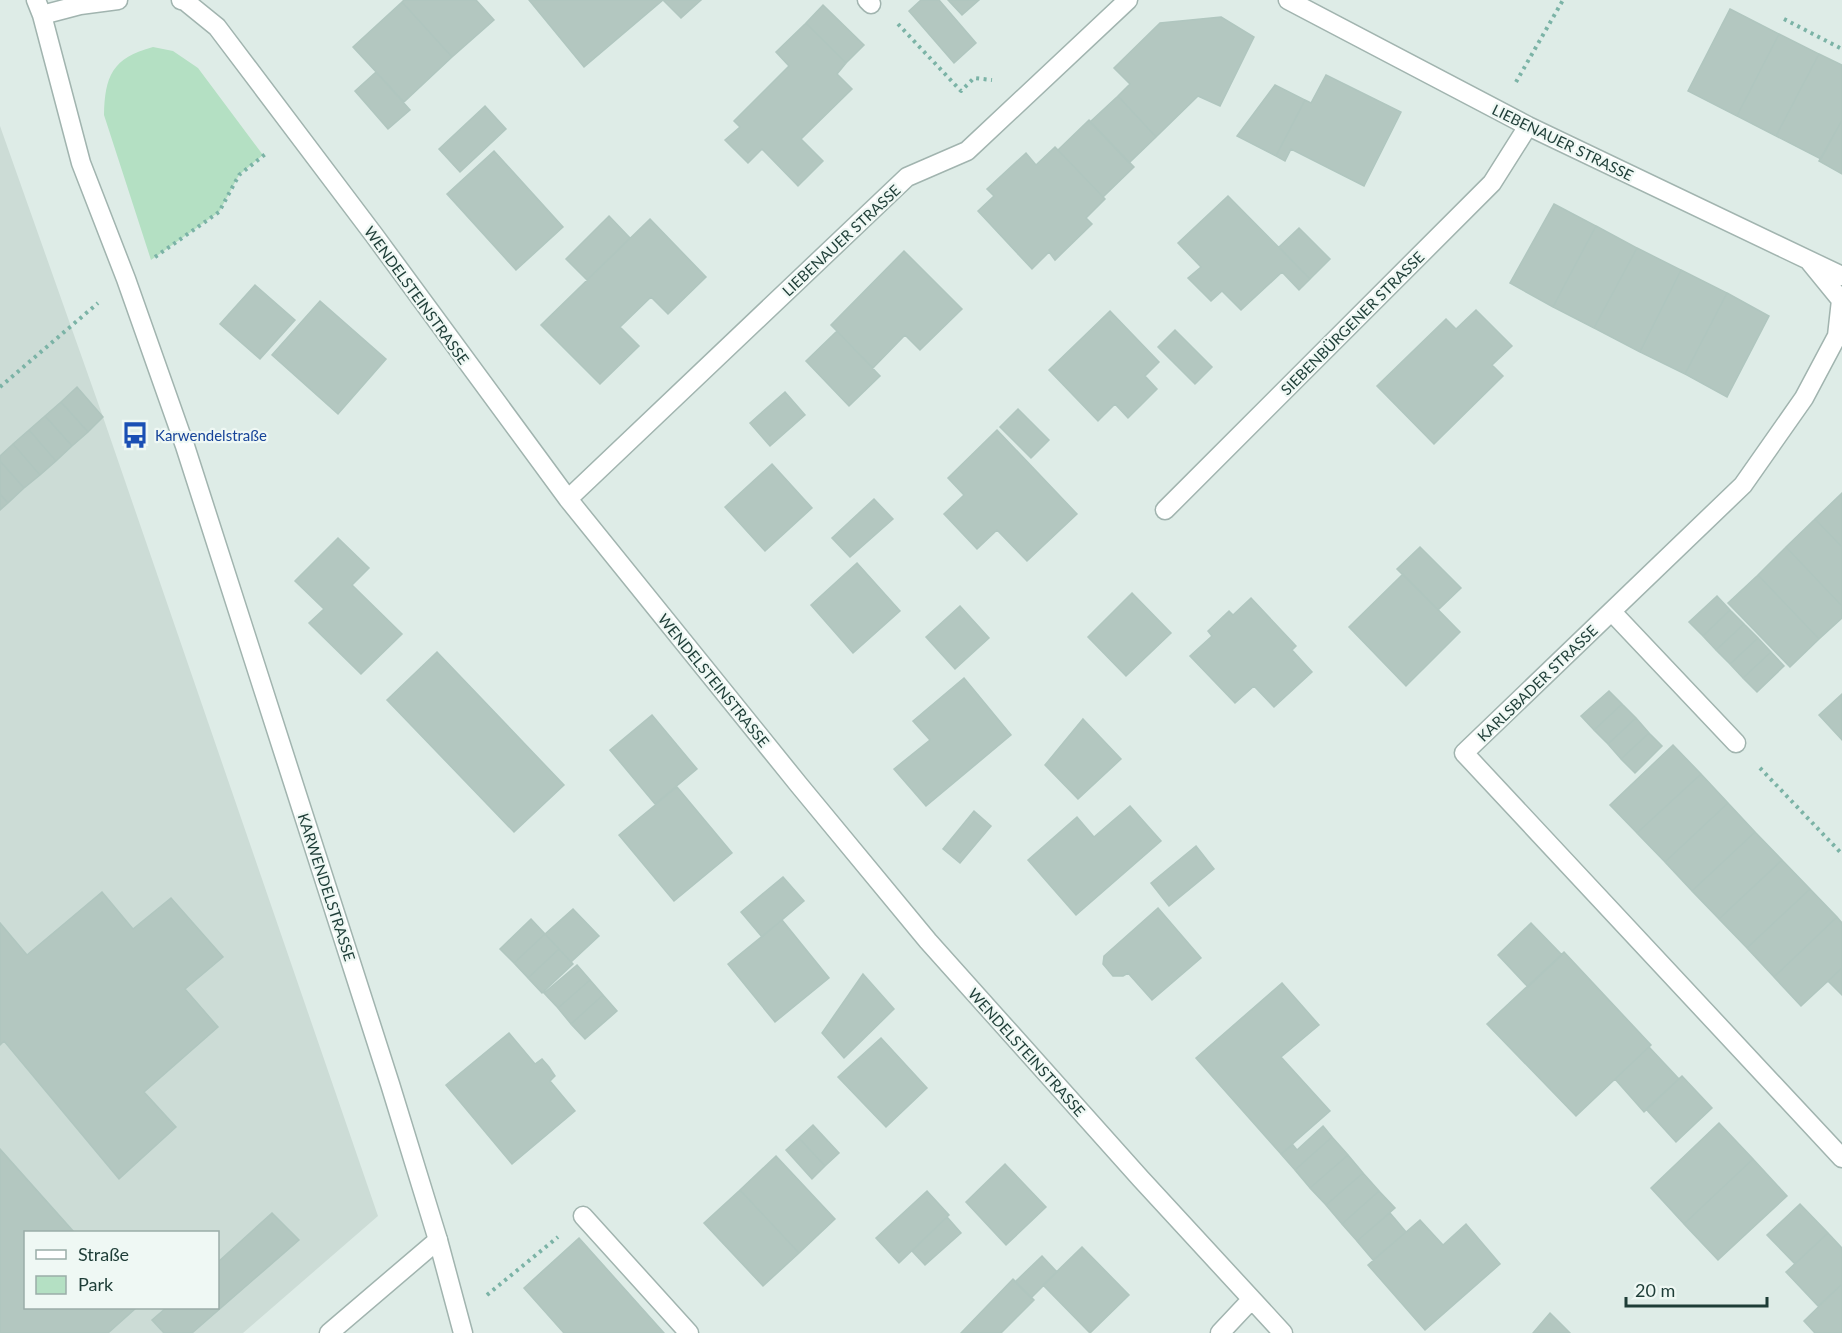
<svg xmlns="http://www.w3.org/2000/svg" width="1842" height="1333" font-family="Lato,sans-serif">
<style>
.built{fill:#ccdcd6;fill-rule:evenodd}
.green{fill:#b4e0c3}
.building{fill:#b3c7c0;stroke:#b0c6bf;stroke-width:1.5}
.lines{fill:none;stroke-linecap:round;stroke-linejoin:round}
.lane-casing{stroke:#a1b4af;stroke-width:21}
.street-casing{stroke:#a1b4af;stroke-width:21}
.path{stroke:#7bb3a6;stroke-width:4;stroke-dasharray:3 4.5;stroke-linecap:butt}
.lane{stroke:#fff;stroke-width:18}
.street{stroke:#fff;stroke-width:18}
.labels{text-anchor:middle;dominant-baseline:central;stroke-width:4.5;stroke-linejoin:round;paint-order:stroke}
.street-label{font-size:15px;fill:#1e3d37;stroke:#eff8f4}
.transit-label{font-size:15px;fill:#164399;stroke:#eff8f4;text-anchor:start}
</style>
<rect width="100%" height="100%" fill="#deece7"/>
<path class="built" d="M0 126 103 417 378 1216 243 1333H0ZM26 1232H218V1308H26Z"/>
<path class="green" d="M153 47 173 51 198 68 263 155 239 175 219 212 151 260 104 115C105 76 112 58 153 47Z"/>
<path class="building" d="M404 0H476L494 20 452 57 402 2Z
M529 0H701L681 18 663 0 584 67Z
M921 0H939L976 43 954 63 909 11Z
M948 0H979L962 15Z
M402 2 452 57 404 102 353 47Z
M823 5 864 45 846 63 806 23Z
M1730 9 1779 34 1737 116 1688 91Z
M1221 17 1254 37 1220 106 1198 96 1156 137 1118 96 1130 84 1114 68 1160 23Z
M806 23 846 63 837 74 852 89 801 139 823 161 798 186 762 149 748 163 725 140 740 127 734 121 789 66 776 52Z
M1779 34 1819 54 1776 136 1737 116Z
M1819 54 1842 65V120L1821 159 1776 136Z
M376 72 410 110 388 129 355 91Z
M1326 75 1401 112 1364 186 1291 149 1285 161 1276 156 1305 100 1311 103Z
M1275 85 1305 100 1276 156 1237 136Z
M1118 96 1156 137 1129 163 1090 122Z
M485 106 506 129 460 172 439 149Z
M1089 120 1134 167 1103 197 1058 150Z
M1842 120V174L1819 161Z
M1055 147 1105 199 1086 218 1092 224 1055 260 1049 252 1032 269 978 211 994 196 987 189 1026 153 1036 165Z
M494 151 563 227 516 270 447 194Z
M1228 196 1310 279 1299 290 1282 272 1241 310 1222 291 1211 301 1188 278 1201 267 1178 243Z
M1554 204 1596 226 1553 307 1510 283Z
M609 216 630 238 587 280 566 259Z
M650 219 706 277 668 314 651 297 620 327 639 346 600 384 541 325Z
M1596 226 1637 248 1594 328 1553 307Z
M1299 228 1330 259 1310 279 1279 247Z
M1637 248 1681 270 1640 352 1594 328Z
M904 251 962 309 920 350 905 335 873 368 831 325Z
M1681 270 1727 293 1685 374 1640 352Z
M255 285 295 320 260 359 220 324Z
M1727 293 1769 316 1727 397 1685 374Z
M320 301 386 359 338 414 272 355Z
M1476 310 1512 346 1492 365 1503 376 1434 444 1377 386 1446 319 1456 329Z
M1110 311 1159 362 1145 376 1157 389 1128 418 1115 404 1098 421 1049 370Z
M1175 330 1212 367 1195 384 1158 347Z
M837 331 880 376 849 406 806 361Z
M77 387 103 417 88 432 61 402Z
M785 392 805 415 770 446 750 423Z
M61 402 88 432 72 446 45 416Z
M1018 409 1049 440 1031 458 1000 427Z
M45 416 72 446 56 461 29 430Z
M29 430 56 461 40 475 13 444Z
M997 430 1077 514 1027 561 997 530 977 549 944 514 964 495 948 478Z
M13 444 40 475 24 488 0 461V456Z
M0 461 24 488 8 503 0 494Z
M772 464 812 508 765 551 725 507Z
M1842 493V547L1815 519Z
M0 494 8 503 0 510Z
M874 499 893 519 850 557 832 538Z
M1815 519 1842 547V606L1786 547Z
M338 538 369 568 352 585 402 634 361 674 309 623 324 609 295 581Z
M1420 547 1461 588 1438 610 1397 569Z
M1786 547 1842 606V618L1819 639 1758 575Z
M857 563 900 611 853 653 811 605Z
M1403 574 1460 632 1406 686 1349 627Z
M1758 575 1819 639 1790 667 1728 603Z
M1132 593 1171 633 1126 676 1088 637Z
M1717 596 1730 610 1703 636 1689 622Z
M1251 598 1296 646 1292 650 1312 672 1274 707 1254 686 1235 703 1190 656 1212 636 1208 631 1229 611 1233 615Z
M960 606 989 638 955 669 926 637Z
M1730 610 1744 624 1716 650 1703 636Z
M1744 624 1758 638 1730 664 1716 650Z
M1758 638 1771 652 1743 678 1730 664Z
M437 652 564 785 514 832 387 700Z
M1771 652 1784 666 1757 692 1743 678Z
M964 678 1011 735 926 806 894 769 930 740 913 721Z
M1609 691 1622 704 1594 730 1581 716Z
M1842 694V740L1819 715Z
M1622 704 1636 718 1608 744 1594 730Z
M652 715 697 769 655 804 610 750Z
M1636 718 1649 733 1621 759 1608 744Z
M1083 719 1121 759 1078 799 1045 765Z
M1649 733 1662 746 1635 773 1621 759Z
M1673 745 1701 774 1637 833 1610 805Z
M1701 774 1728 803 1665 862 1637 833Z
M677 787 732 853 674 901 619 835Z
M1728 803 1755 832 1692 891 1665 862Z
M1130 806 1161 841 1076 915 1028 860 1077 817 1094 837Z
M974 811 991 826 960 863 943 849Z
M1755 832 1782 860 1719 919 1692 891Z
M1196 846 1214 869 1169 906 1151 883Z
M1782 860 1810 889 1747 948 1719 919Z
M783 877 804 901 762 937 741 912Z
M1810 889 1837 917 1774 977 1747 948Z
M102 892 133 929 171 898 223 957 185 989 218 1027 144 1092 176 1127 119 1179 4 1041 0 1045V923L27 955Z
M1158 908 1201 958 1152 1000 1128 973 1123 976H1113L1103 964 1104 956Z
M573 909 599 936 571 962 545 934Z
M1837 917 1842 923V968L1801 1006 1774 977Z
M531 919 545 934 514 963 500 949Z
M782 920 829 978 775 1022 728 964Z
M1531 923 1562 955 1528 987 1498 955Z
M545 934 559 949 528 978 514 963Z
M559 949 573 964 542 993 528 978Z
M1564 952 1651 1045 1576 1116 1487 1024Z
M577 965 590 980 558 1008 544 993Z
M1842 968V995L1828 981Z
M863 974 894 1009 844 1058 822 1033Z
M590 980 603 995 571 1024 558 1008Z
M1282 983 1319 1025 1281 1057 1330 1111 1281 1154 1196 1058Z
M603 995 617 1011 585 1039 571 1024Z
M509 1033 535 1064 542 1059 549 1067 555 1076 550 1081 575 1111 512 1164 446 1085Z
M881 1038 927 1088 886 1127 838 1077Z
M1649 1047 1679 1079 1644 1112 1615 1079Z
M1682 1076 1712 1108 1676 1142 1646 1109Z
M1719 1123 1753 1159 1684 1224 1651 1188Z
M813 1125 839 1153 825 1166 799 1138Z
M1323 1126 1332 1137 1295 1170 1281 1154 1293 1145 1297 1150Z
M1332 1137 1348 1155 1310 1188 1295 1170Z
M799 1138 825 1166 812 1179 786 1150Z
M0 1149 74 1232H26V1308H136L108 1333H0Z
M1348 1155 1363 1173 1326 1205 1310 1188Z
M776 1156 835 1219 799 1253 740 1190Z
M1753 1159 1787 1196 1718 1260 1684 1224Z
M1005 1164 1046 1207 1006 1245 966 1202Z
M1363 1173 1379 1191 1342 1224 1326 1205Z
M740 1190 799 1253 763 1286 704 1223Z
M927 1191 949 1215 899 1263 876 1238Z
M1379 1191 1395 1208 1357 1241 1342 1224Z
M1800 1204 1828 1233 1795 1264 1767 1235Z
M272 1213 299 1240 192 1333H164L152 1320 166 1308H218V1262Z
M1390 1213 1406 1232 1373 1260 1357 1241Z
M947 1217 961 1233 925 1265 912 1251Z
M1420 1220 1443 1245 1466 1224 1500 1264 1425 1330 1368 1265Z
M1828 1233 1842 1248V1284L1818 1306 1786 1272Z
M579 1238 664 1333H564L524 1288Z
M1082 1247 1129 1295 1090 1333 1043 1285Z
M1042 1256 1057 1272 1031 1298 1015 1282Z
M1013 1279 1034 1300 1001 1333H961Z
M1842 1284V1333H1815L1804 1321Z
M1550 1313 1570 1333H1533Z"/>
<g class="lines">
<defs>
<path id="lane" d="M1612 612 1736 743
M583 1216 689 1333
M329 1333 438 1240"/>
<path id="street" d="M36 0 42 15 81 163 126 279 185 446 390 1084 438 1240 463 1333
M181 0 185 1 217 27 374 235 568 499 799 785 928 941 1141 1179 1283 1333
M867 0 871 4
M1288 0 1528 126 1842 276
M42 15 80 5 118 0
M1810 262 1841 300 1837 336 1804 398 1743 485 1464 753 1842 1158
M568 499 907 177 967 151 1128 0
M1165 510 1492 183 1528 126
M1220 1333 1251 1300"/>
</defs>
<use href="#lane" class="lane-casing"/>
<use href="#street" class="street-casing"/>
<path class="path" d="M1784 19 1842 49
M898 24 961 91 974 78 992 80
M1516 82 1563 0
M155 257 219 212 239 175 268 152
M0 387 98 303
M1760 768 1842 854
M487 1295 558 1237"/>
<use href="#lane" class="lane"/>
<use href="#street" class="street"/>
</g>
<defs>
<symbol id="bus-bare" viewBox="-9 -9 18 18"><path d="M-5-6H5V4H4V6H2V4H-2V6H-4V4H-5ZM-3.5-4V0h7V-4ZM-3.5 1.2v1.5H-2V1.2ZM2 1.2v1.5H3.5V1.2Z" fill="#1a4fb4" stroke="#eff8f4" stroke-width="2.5" paint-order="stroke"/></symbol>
</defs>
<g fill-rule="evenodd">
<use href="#bus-bare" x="116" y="416" width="38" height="38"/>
</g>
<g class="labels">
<g class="street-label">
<text transform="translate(1563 142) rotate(26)">LIEBENAUER STRASSE</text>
<text transform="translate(841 240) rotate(-43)">LIEBENAUER STRASSE</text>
<text transform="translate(417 295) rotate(54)">WENDELSTEINSTRASSE</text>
<text transform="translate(1352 323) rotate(-45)">SIEBENBÜRGENER STRASSE</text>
<text transform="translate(714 680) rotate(51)">WENDELSTEINSTRASSE</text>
<text transform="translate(1537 683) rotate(-44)">KARLSBADER STRASSE</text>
<text transform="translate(327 887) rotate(72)">KARWENDELSTRASSE</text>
<text transform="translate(1027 1052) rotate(48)">WENDELSTEINSTRASSE</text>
</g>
<g class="transit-label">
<text x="155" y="435">Karwendelstraße</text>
</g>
</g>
<rect x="24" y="1231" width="195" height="78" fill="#eff8f4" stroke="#9bada8" stroke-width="1.5"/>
<rect x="36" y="1250" width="30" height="9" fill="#ffffff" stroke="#9bada8" stroke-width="1.5"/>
<text x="78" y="1261" font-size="18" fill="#1e3d37">Straße</text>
<rect x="36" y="1276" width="30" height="18" fill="#b4e0c3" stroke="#9bada8" stroke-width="1.5"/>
<text x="78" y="1291" font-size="18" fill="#1e3d37">Park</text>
<path d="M1626 1297v9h141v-9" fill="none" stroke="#1e3d37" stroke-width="3"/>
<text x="1635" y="1297" font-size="18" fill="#1e3d37" stroke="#eff8f4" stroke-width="4.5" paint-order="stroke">20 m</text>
</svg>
